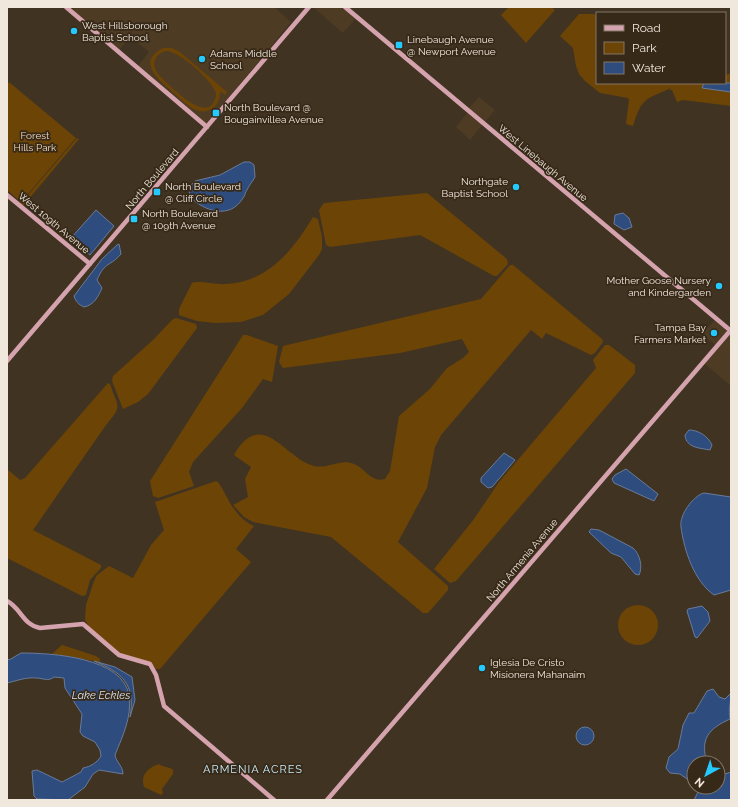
<svg xmlns="http://www.w3.org/2000/svg" width="738" height="807" font-family="Raleway,sans-serif">
<style>
.built{fill:#4e3b24}
.green{fill:#6c4406;fill-rule:evenodd}
.water{fill:#2e4d7e;stroke:#687b9a}
.lines{fill:none;stroke-linecap:round;stroke-linejoin:round}
.secondary{stroke:#d5a3ae;stroke-width:4.5}
.poi-dot{fill:#24c9fe;stroke:#372918;stroke-width:1.5}
.labels{text-anchor:middle;dominant-baseline:central;stroke-width:3.5;stroke-linejoin:round;paint-order:stroke}
.poi-label{font-size:10px;fill:#f0e7dd;stroke:#372918;text-anchor:start}
.park-label{font-size:10px;fill:#f5dcbf;stroke:#372918}
.street-label{font-size:10px;fill:#f0e7dd;stroke:#372918}
.water-label{font-size:11px;font-style:italic;fill:#d6e1f0;stroke:#372918}
.neighbourhood-label{font-size:11px;letter-spacing:1px;fill:#c8e9f8;stroke:#372918}
</style>
<rect width="100%" height="100%" fill="#413322"/>
<path class="built" d="M75 7H274L291 22 208 123 206 124 138 66 149 52 131 37 119 50 73 10Z
M313 7H342L356 18 343 33Z
M479 97 495 110 484 123 468 109Z
M467 113 482 125 470 140 456 127Z
M715 320 728 331 715 345 702 334Z
M730 333 731 334V386L704 363Z"/>
<path class="green" d="M509 7H551L555 10 526 43 501 15Z
M579 14H594L597 16V83H725V75L731 73V106L683 100 677 102 672 90H669L671 88C645 100 642 97 633 126L626 124 629 100 628 98 600 93 585 81 579 74 576 66 573 48 560 36Z
M163 48H172L180 52 227 92 225 95 220 91C220 97 219 103 214 107 199 120 184 102 174 93 160 81 135 62 163 48ZM166 51C178 50 216 83 216 95 210 129 169 85 158 74 151 65 154 54 166 51Z
M9 82 76 138 21 202 7 190V85Z
M77 138 79 139 23 206 7 193 21 203Z
M427 193 507 259 508 264 497 276H494L420 235 330 247 326 245 319 210 324 203Z
M313 217 318 219 322 237V249L319 255 289 294 263 315 241 322 215 323 197 321 179 315V309L192 283C198 280 217 285 226 284 268 282 293 250 313 217Z
M510 265H513L602 339 603 342 595 353 591 355 546 333 542 339 531 330 441 435 435 447 427 488 398 542 448 586V590L428 613H423L331 537 253 522 244 517 233 505 248 497 245 479 251 467 234 455C262 406 286 460 314 466 328 469 341 458 354 464 365 468 371 483 385 479L390 471 399 416 430 389 447 368 463 358 469 352 462 339 400 353 283 368 279 362 283 346 481 299Z
M176 318 196 324 197 328 148 394 138 402 123 409 112 381 113 376 153 340 173 319Z
M243 335H247L278 346 272 382 263 379 242 408 193 462 189 472 194 486 158 498 153 496 150 481Z
M605 345H609L635 365V373L456 581 450 583 434 569 474 519 499 482 596 368 593 360Z
M108 383 110 384C118 408 123 405 106 425L33 530 101 565V568L90 580 86 595 82 596 7 558V469L20 480 25 478Z
M216 481C224 484 230 516 254 526L236 549 251 562 160 669H156L152 664 119 653 91 630 85 620 86 605 94 581 97 575 109 566 133 578 151 545 164 530 155 502Z
M618 625a20 20 0 1 1 40 0a20 20 0 1 1-40 0Z
M62 645 96 656 100 659V662L52 654Z
M159 764C164 768 169 766 173 770V774L162 789 163 793 161 795 144 787C140 775 148 768 159 764Z"/>
<path class="water" d="M704 83H731V92L702 88Z
M244 162H250L254 165 255 177C253 181 249 185 247 190 245 192 245 196 243 198 230 220 204 211 190 197L189 187 195 181 220 175Z
M96 210 114 226 90 255 71 238Z
M623 213 629 218 632 227 624 230 614 224 615 215Z
M119 244 121 254C110 267 105 261 97 280L102 288C98 297 94 305 84 307 78 304 76 302 74 296L102 259 117 245Z
M689 430C698 430 708 436 712 445L710 450C700 448 686 448 685 435Z
M504 453 515 460 492 487 488 488 481 482V478Z
M626 469 658 494 654 501 614 483 612 479 615 475Z
M704 493 731 497V590L714 595C694 581 684 550 681 527 679 515 693 496 704 493Z
M591 529 599 530 633 548C640 554 643 567 639 575L635 574 621 557 611 553 589 532Z
M702 606 708 612 710 621 697 638 695 637 687 611 688 609Z
M21 653C51 653 124 657 129 696 132 717 123 735 115 755 116 762 123 766 123 774L99 770 93 774 85 787 68 800 37 799 34 796 32 771 37 770 62 782 81 772 83 768C90 767 98 762 101 756L100 750 95 742 83 736 80 732 82 714 65 688 64 678 54 677C48 682 43 678 36 678 26 677 16 681 7 683V658L9 660Z
M94 661 115 667 132 677 135 700 130 717C136 683 121 672 94 661Z
M713 689 719 697 725 699 731 693C731 703 728 709 730 719 708 729 700 739 707 763H694V784L680 774 670 773 666 768 669 757 678 749 683 725 689 713H694L707 691Z
M576 736a9 9 0 1 1 18 0a9 9 0 1 1-18 0Z
M731 772V800H694L698 792 696 787H718V773L722 775Z"/>
<g class="lines">
<path class="secondary" d="M66 7 207 127
M345 7 731 331
M7 195 90 264
M7 361 309 7
M7 601C21 608 23 625 40 628L83 624 119 655 150 664 156 675 164 706 274 800
M327 800 730 331"/>
</g>
<g class="poi-dot">
<circle cx="74" cy="31" r="4"/>
<rect x="395" y="41" width="8" height="8" rx="2"/>
<circle cx="202" cy="59" r="4"/>
<rect x="212" y="109" width="8" height="8" rx="2"/>
<circle cx="516" cy="187" r="4"/>
<rect x="153" y="188" width="8" height="8" rx="2"/>
<rect x="130" y="215" width="8" height="8" rx="2"/>
<circle cx="719" cy="286" r="4"/>
<circle cx="714" cy="333" r="4"/>
<circle cx="482" cy="668" r="4"/>
</g>
<g class="labels">
<g class="poi-label">
<text x="82" y="25">West Hillsborough<tspan x="82" dy="12">Baptist School</tspan></text>
<text x="407" y="39">Linebaugh Avenue<tspan x="407" dy="12">@ Newport Avenue</tspan></text>
<text x="210" y="53">Adams Middle<tspan x="210" dy="12">School</tspan></text>
<text x="224" y="107">North Boulevard @<tspan x="224" dy="12">Bougainvillea Avenue</tspan></text>
<text x="508" y="181" text-anchor="end">Northgate<tspan x="508" dy="12">Baptist School</tspan></text>
<text x="165" y="186">North Boulevard<tspan x="165" dy="12">@ Cliff Circle</tspan></text>
<text x="142" y="213">North Boulevard<tspan x="142" dy="12">@ 109th Avenue</tspan></text>
<text x="711" y="280" text-anchor="end">Mother Goose Nursery<tspan x="711" dy="12">and Kindergarden</tspan></text>
<text x="706" y="327" text-anchor="end">Tampa Bay<tspan x="706" dy="12">Farmers Market</tspan></text>
<text x="490" y="662">Iglesia De Cristo<tspan x="490" dy="12">Misionera Mahanaim</tspan></text>
</g>
<g class="park-label">
<text x="35" y="135">Forest<tspan x="35" dy="12">Hills Park</tspan></text>
</g>
<g class="street-label">
<text transform="translate(543 163) rotate(40)">West Linebaugh Avenue</text>
<text transform="translate(152 179) rotate(-50)">North Boulevard</text>
<text transform="translate(54 223) rotate(40)">West 109th Avenue</text>
<text transform="translate(522 560) rotate(-50)">North Armenia Avenue</text>
</g>
<g class="water-label">
<text x="101" y="695">Lake Eckles</text>
</g>
<g class="neighbourhood-label">
<text x="253" y="769">ARMENIA ACRES</text>
</g>
</g>
<rect width="738" height="807" fill="none" stroke="#f0e7dd" stroke-width="16"/>
<rect x="596" y="12" width="130" height="72" fill="#372918" stroke="#817567"/>
<rect x="604" y="25" width="20" height="6" fill="#d5a3ae" stroke="#817567"/>
<text x="632" y="32" font-size="12" fill="#f0e7dd">Road</text>
<rect x="604" y="42" width="20" height="12" fill="#6c4406" stroke="#817567"/>
<text x="632" y="52" font-size="12" fill="#f0e7dd">Park</text>
<rect x="604" y="62" width="20" height="12" fill="#2e4d7e" stroke="#817567"/>
<text x="632" y="72" font-size="12" fill="#f0e7dd">Water</text>
<g transform="translate(706 775) rotate(220)"><circle r="19" fill="#372918" stroke="#817567"/>
<path d="M0-3L7 15L0 10L-7 15Z" fill="#24c9fe"/>
<text y="-6" font-size="11" font-weight="bold" text-anchor="middle" fill="#f0e7dd">N</text>
</g>
</svg>
